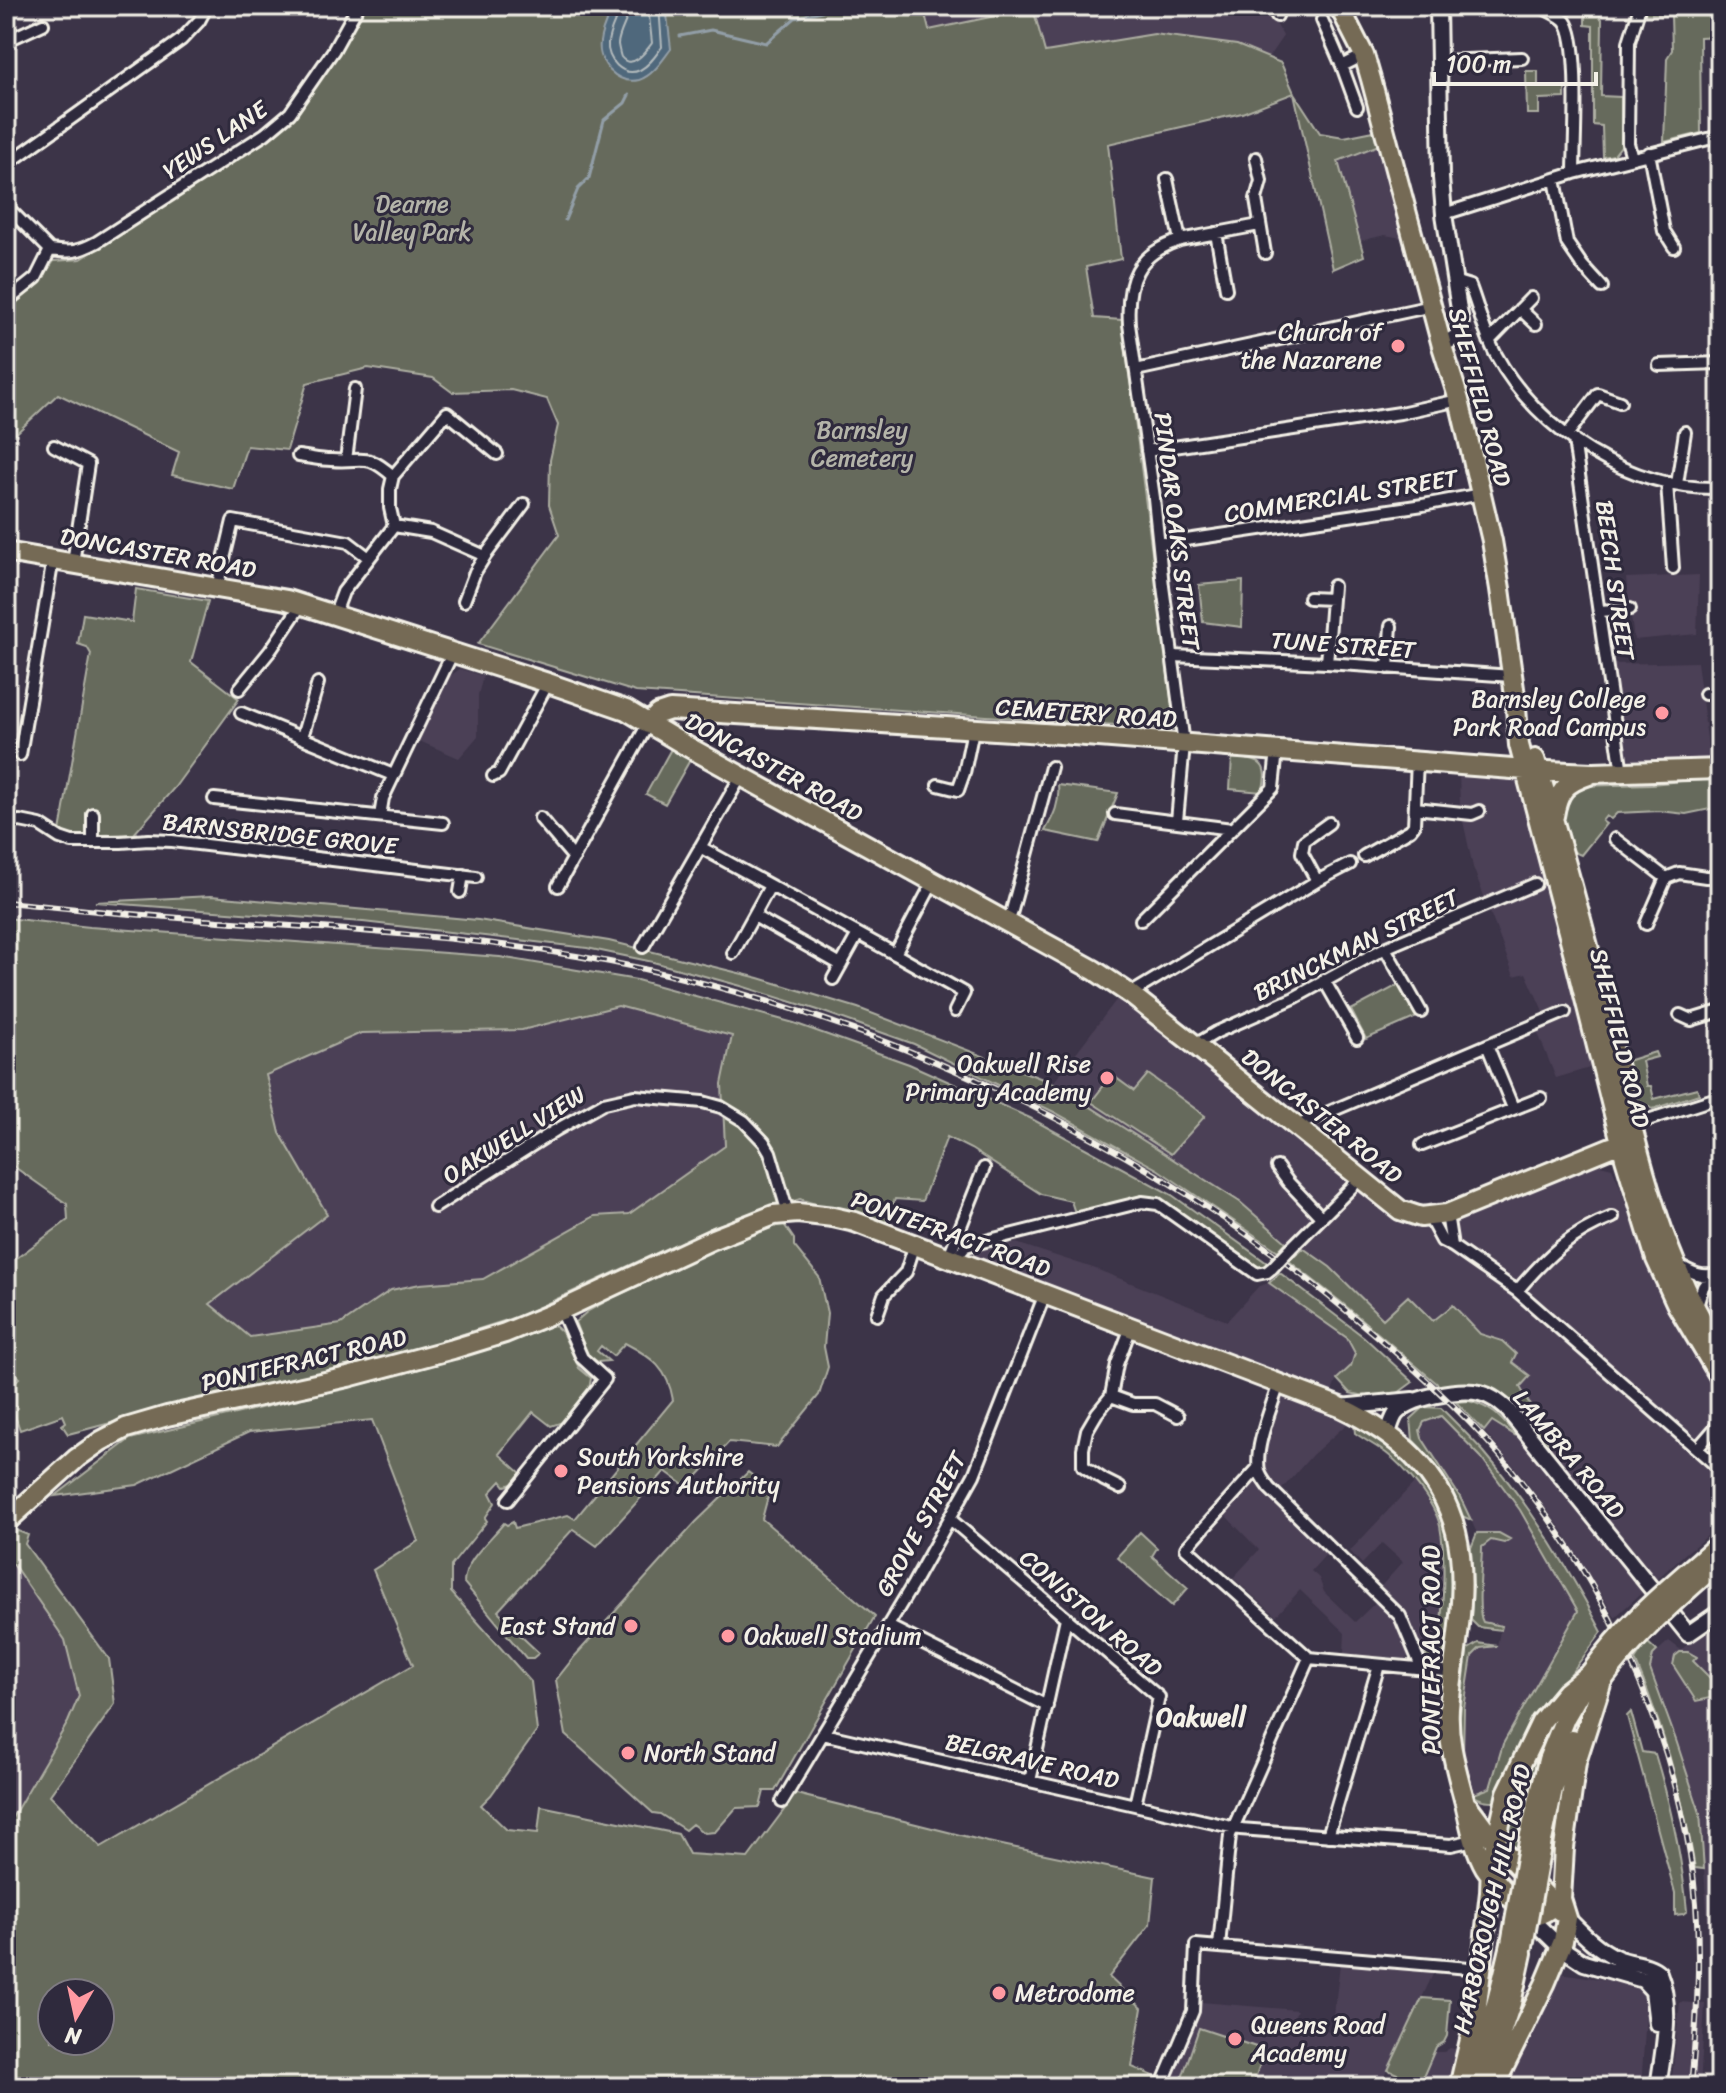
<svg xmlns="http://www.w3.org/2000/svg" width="1726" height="2093" font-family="Sriracha,sans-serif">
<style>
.built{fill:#4c4056}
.green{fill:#666a5b;stroke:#adaea2;stroke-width:2;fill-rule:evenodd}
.water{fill:#50677b;stroke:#929ea7;stroke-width:2}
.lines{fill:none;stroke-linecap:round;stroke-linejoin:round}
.shore{stroke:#b2babc;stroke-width:2}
.stream{stroke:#929ea7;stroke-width:3}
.street-casing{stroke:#f4f1e8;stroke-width:16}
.secondary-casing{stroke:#f4f1e8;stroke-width:20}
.highway-casing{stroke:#f4f1e8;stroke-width:24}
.street{stroke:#2f2a3d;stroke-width:10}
.secondary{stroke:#2f2a3d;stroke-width:14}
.highway{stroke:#746b55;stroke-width:18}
.rail-casing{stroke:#f4f1e8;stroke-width:6}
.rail{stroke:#2f2a3d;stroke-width:3;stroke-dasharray:9;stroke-linecap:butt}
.street-bridge-casing{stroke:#f4f1e8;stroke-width:16;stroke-linecap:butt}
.highway-bridge-casing{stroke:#f4f1e8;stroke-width:24;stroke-linecap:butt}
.street-bridge{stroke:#2f2a3d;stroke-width:10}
.highway-bridge{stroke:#746b55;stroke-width:18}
.poi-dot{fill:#ff9aa2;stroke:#2f2a3d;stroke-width:3}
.labels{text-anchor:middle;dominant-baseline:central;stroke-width:6;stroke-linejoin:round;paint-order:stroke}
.street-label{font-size:24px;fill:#f4f1e8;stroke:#2f2a3d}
.park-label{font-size:24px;fill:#b4b4a9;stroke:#2f2a3d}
.poi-label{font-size:24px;fill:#f4f1e8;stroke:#2f2a3d;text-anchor:start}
.neighbourhood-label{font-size:26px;font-weight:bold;fill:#f4f1e8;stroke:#2f2a3d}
</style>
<rect width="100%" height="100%" fill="#3c3448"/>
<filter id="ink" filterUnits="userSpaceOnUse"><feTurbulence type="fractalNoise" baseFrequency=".0125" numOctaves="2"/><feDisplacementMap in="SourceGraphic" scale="16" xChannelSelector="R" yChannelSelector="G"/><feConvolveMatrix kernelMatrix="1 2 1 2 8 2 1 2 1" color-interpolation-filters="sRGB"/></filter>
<g filter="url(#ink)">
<path class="built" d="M923 6H1232L1274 20 1283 36 1268 58 1237 45 1154 34 1045 52 1033 8 928 30Z
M1382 144 1407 239 1385 235 1360 241 1337 160Z
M1699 575 1697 634 1634 640 1626 578Z
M1697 662 1710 762H1627L1613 664Z
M460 669 483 676 478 695V736L459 758 417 740 447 678Z
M1459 769 1519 775 1596 1066 1556 1078 1538 1033 1544 1013 1526 973 1514 976 1473 867 1460 807Z
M1117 999 1265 1109 1405 1223 1425 1229 1524 1187 1592 1163 1612 1168 1620 1186 1648 1266 1672 1317 1715 1387 1720 1406V1526L1687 1552 1615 1617 1562 1530 1523 1477 1484 1431 1303 1248 1286 1242 1240 1202 1053 1083Z
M618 1006 732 1036 722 1084 725 1146 629 1214 595 1216 483 1279 420 1284 391 1290 341 1324 250 1337 210 1303 327 1214 280 1133 264 1075 361 1033 522 1030Z
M1016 1243 1093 1268 1227 1321 1259 1286 1269 1283 1347 1338 1355 1353 1351 1366 1337 1379 1331 1394 976 1256V1251Z
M1283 1395 1349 1422 1312 1455 1274 1498 1328 1552 1311 1571 1319 1578 1324 1592 1355 1622 1377 1601 1373 1595 1403 1562 1382 1543 1362 1564 1350 1551 1415 1482 1435 1514 1439 1524 1444 1577 1440 1643 1422 1645 1405 1659 1344 1653 1345 1633 1300 1590 1276 1616 1233 1578 1259 1550 1224 1514 1255 1480Z
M1441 1416 1481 1457 1520 1510 1578 1611 1503 1744 1490 1788 1473 1794 1463 1753 1464 1708 1472 1656 1480 1648 1497 1646 1501 1627 1483 1622 1478 1614 1481 1586 1482 1547 1491 1540 1503 1543 1499 1533H1477L1460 1497 1422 1438 1420 1430 1425 1421Z
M6 1550 73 1639 93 1697 6 1828Z
M1720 1618V1970L1711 1969 1700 1813 1650 1669 1653 1655 1669 1641 1681 1650 1711 1623Z
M1340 1964 1434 1972 1388 2070 1376 2087H1168L1201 2002 1297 2010 1290 2026 1332 2031Z
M1560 1973 1648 1986 1641 2087H1504Z
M1680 2002 1705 2004 1700 2087H1671Z
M1450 2048 1459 2050 1447 2087H1427L1420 2084 1434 2052H1444Z"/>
<path class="green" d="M362 6H923L929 30 1033 8 1045 52 1154 34 1237 45 1281 63 1294 93 1320 133 1344 137 1374 131 1379 145 1338 161 1364 256 1333 269 1294 93 1242 113 1108 144 1121 259 1086 267 1094 318 1122 320 1175 729 636 692 478 644 559 535 549 505 550 460 558 425 547 399 511 390 452 392 433 378 368 368 307 383 287 450 247 446 233 489 172 475 179 452 58 394 6 443V308L35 288 54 261 81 259 240 158 293 116 332 64Z
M1717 7 1720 11V36L1700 37 1701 133 1664 142 1667 58 1672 50 1671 15 1645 14 1646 8Z
M1585 9 1600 10V18L1602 19 1601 96 1621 97V146L1614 155 1603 157 1602 126 1593 125V26L1585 25Z
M1526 71H1538V87H1565V98L1539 99V114H1527Z
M1243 581 1242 627 1203 622 1199 585Z
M136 589 208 601 191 662 239 699 175 787 134 834 72 836 60 831 91 654 87 647 78 644 83 614 132 622Z
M671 749 690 760 665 804 646 794Z
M1232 758C1259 760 1271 761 1262 792L1230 789Z
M1720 777V807L1686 814 1659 811 1617 813 1611 819 1606 816 1602 821 1606 824 1581 855 1574 852C1568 837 1557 817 1565 801 1568 796 1574 791 1578 786L1652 784Z
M1058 785 1118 793 1098 842 1045 831C1054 815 1060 803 1058 785Z
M211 896 478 920 609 941 759 978 858 1008 1053 1083 1240 1202 1286 1242 1278 1251 1157 1169 1054 1112 914 1044 818 1010 741 986 653 962 587 948 363 922 95 902Z
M6 918 90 927 500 957 637 980 794 1023 909 1064 1030 1118 1172 1195 1267 1263 1262 1269 1254 1268 1169 1206 1154 1197 1134 1198 1075 1213 1071 1201 1041 1194 971 1149 947 1137 922 1201 895 1199 886 1222H870L800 1199 715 1226 522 1315 404 1353 200 1400 68 1434 62 1425 66 1422 63 1415 20 1430 14 1413 6 1415V1392L19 1378 6 1365V1266L68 1220 67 1204 6 1161ZM618 1006 732 1036 722 1084 725 1146 629 1214 595 1216 483 1279 420 1284 391 1290 341 1324 250 1337 210 1304 327 1214 280 1133 266 1075 361 1033 522 1030Z
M1400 984 1417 1017 1366 1039 1351 1010Z
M1655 1052 1657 1057 1642 1061 1647 1086H1651L1654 1099 1697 1088 1699 1094 1653 1109 1637 1100 1627 1061Z
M1148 1074 1205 1116 1171 1154 1091 1102 1112 1075 1134 1091Z
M781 1220 794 1239V1246L819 1277 827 1313 824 1347 828 1367 819 1395 777 1447 729 1442 687 1487 665 1471 597 1546 573 1529 498 1611 506 1619 505 1621 539 1653 533 1658H526L464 1583C464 1561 490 1540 504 1523L507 1525 513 1522 515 1528 568 1515 575 1519 673 1400C668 1369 652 1357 625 1343L613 1356 601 1346 597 1351 609 1361 598 1362 587 1354 575 1322 588 1311 610 1299Z
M1303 1248 1330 1267 1383 1319 1408 1296 1433 1321 1453 1305 1480 1334 1502 1341 1516 1354 1512 1362 1530 1376 1520 1387 1542 1426 1549 1447C1511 1401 1506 1378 1440 1386L1341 1302 1289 1261Z
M1280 1273 1364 1337 1413 1382 1387 1401 1350 1393 1337 1379 1351 1366 1355 1353 1347 1338 1269 1283Z
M554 1325 562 1332 579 1368 591 1378 589 1390 563 1422 551 1426 533 1412 499 1454 521 1473 512 1484 505 1486 501 1481 490 1493 495 1503 485 1518 487 1521 451 1566V1592L531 1682 537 1731 491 1795 481 1805 507 1830 538 1833 541 1806 678 1834 689 1854 748 1858 796 1794 988 1842 1155 1877 1150 1924 1109 1977 1142 2008 1132 2067 1161 2079 1159 2087H6V1828L68 1722 79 1696 65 1640 13 1564 6 1566V1536L18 1531 28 1535 25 1544 109 1659 115 1704 50 1795 101 1847 413 1665 373 1570 418 1541 372 1420 249 1432 137 1485 55 1496 130 1439 403 1374ZM52 1993H100V2041H52Z
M1469 1401C1494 1408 1500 1417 1516 1436L1492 1421 1484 1431 1456 1402Z
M1424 1407 1441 1408C1455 1422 1470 1437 1484 1452 1531 1507 1569 1568 1602 1632L1530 1728 1498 1801C1486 1801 1480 1801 1472 1794L1461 1755 1459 1726 1467 1650 1478 1643 1497 1646 1480 1648 1472 1656 1464 1708 1463 1753 1474 1794 1490 1788 1503 1744 1578 1611 1520 1510 1481 1457 1441 1416 1424 1422 1420 1430 1422 1438 1460 1497 1471 1520 1462 1516 1437 1466 1413 1440 1411 1419Z
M1354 1424C1366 1432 1381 1438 1392 1447 1398 1452 1403 1460 1408 1466 1460 1524 1453 1577 1446 1648L1441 1657 1434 1661 1427 1658 1422 1645 1440 1643C1442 1604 1447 1564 1440 1526 1435 1503 1405 1467 1386 1453 1376 1446 1365 1440 1355 1433Z
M748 1472 770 1489 762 1519 875 1616 775 1791H764L760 1807 736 1808 715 1832 704 1833 692 1824 685 1830 660 1814 653 1813 566 1735 556 1680 575 1656 696 1522Z
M1140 1532 1157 1548 1152 1556 1188 1588 1172 1606 1117 1557Z
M1477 1533H1499L1510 1539 1504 1543 1491 1540 1482 1547C1482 1564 1476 1611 1483 1622L1502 1626 1501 1630 1478 1627 1471 1620 1473 1584 1471 1548Z
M1647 1642 1657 1651 1653 1655 1650 1669 1676 1740 1700 1813 1704 1869 1695 1868C1683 1796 1663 1726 1635 1660Z
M1680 1652H1688L1697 1657 1693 1661 1720 1688V1699L1710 1698 1696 1701 1673 1665 1675 1656Z
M1631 1712 1642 1752 1655 1754C1671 1806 1682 1858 1687 1911L1683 1914 1675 1915V1893L1627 1716Z
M1551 1723 1526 1801 1517 1850 1503 1836 1516 1789Z
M1422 1998 1450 2000 1447 2036 1444 2042 1436 2047 1420 2084 1388 2070Z
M1199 2028 1265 2050 1252 2087H1179Z"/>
<path class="water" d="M613 6H666L671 49C663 59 653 76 639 80 617 85 597 63 600 42 601 30 608 17 613 6Z"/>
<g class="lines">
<path class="shore" d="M620 6C618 18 609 30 608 43 606 59 623 78 640 70 650 65 656 55 662 47L659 6
M630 6C629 19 619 31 618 44 618 45 620 55 621 57 632 71 646 51 652 43L648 6"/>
<path class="stream" d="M680 36 711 30 766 43 795 18 829 9V6
M565 220 578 189 589 178 604 120 625 103 629 95"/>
<defs>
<path id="street" d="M1272 6 1277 16
M1544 6V8C1550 12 1561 16 1565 21 1581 42 1574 143 1574 173
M1322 20 1342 66
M6 41 43 24
M1439 61 1522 58
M1357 107 1342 66 1364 55
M1649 153 1664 231 1674 247
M1256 158 1261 181 1256 199 1265 253
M1632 158 1628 143 1629 42 1638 13V6
M6 165 181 40 199 21 207 6
M1167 179 1180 240
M1555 179 1567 243 1582 265 1602 287
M6 206 50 250
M1444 214 1574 173 1720 136
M1216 233 1226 289
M50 250C71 253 78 252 97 242L265 134 290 113 333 51 358 6
M1454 284 1460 283 1470 286C1479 310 1484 333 1496 355 1538 432 1632 491 1720 488
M6 302 36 278 50 250
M1520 309 1536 324
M1489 341 1531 298
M1659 365 1720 363
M1136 370 1432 306
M1567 435 1598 394 1620 402
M1574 440 1622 773
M54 446 88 464 73 563
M1147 451 1400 413 1459 400
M298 456C309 457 320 460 331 460 363 463 365 451 393 476
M346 460 355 389
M1667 483 1673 568
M1677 484 1685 432
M394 526 431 532 485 556
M1159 544 1423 505 1481 494
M217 588 233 521 348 542 369 558
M1309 598 1332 599
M464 601 475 572 485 556 524 504
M1599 611 1630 609
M334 616 343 592 394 526 390 508V489L393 476 447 413 497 454
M1173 656 1327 663 1512 676
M1327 663 1333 586
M1388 668 1391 626
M239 689 270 651 301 605
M1705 694 1720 693
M241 713 393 775
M302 737 318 683
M20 755 53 559
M493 776 499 773 548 683
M938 785 958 790 964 773 973 730
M214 799 443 823
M1415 808 1472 814 1479 811
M1115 814 1232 829
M380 816 383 798 452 654
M540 818 574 858
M1177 821 1184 744 1163 586 1154 498 1129 324C1126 280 1137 254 1180 240L1259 225
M6 822 20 821 40 825 60 838 72 842H121L149 840 172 841 476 877
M1615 839 1666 878
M93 841V814
M700 847 895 954 933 882
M1364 856 1410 830 1414 825 1417 761
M1317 881 1302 853 1304 841 1329 823
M558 886 648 724
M460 892 463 875
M754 916 841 965
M1141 920 1273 788 1277 750
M1007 922 1011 914 1051 767
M1646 924 1666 878 1679 873 1706 877H1720
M643 947 741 776
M1385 948 1421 1012
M733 953 770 886
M895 954 964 993 955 1011
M833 979 858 934
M1324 980 1357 1038
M1130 994 1317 881 1350 864
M1680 1015 1691 1020 1720 1011
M1195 1045 1217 1032 1294 998 1385 948 1535 884
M1487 1045 1513 1108
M1632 1125 1720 1097
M1296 1126 1565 1012
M1422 1145 1541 1098
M1277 1167 1288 1182 1321 1217
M435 1207 556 1130 604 1103 635 1096 703 1102 721 1107 744 1121 764 1142 770 1152 788 1213
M1447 1214 1452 1246
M1429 1217 1442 1241 1452 1246 1517 1291 1720 1469
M1290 1249 1360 1179
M949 1256 984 1168
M958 1260 961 1252 966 1246 1142 1202 1158 1204 1257 1274 1267 1272 1272 1268
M1677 1264C1692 1273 1703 1279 1720 1273
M1517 1291C1547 1256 1569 1234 1613 1217
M1697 1306 1703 1287 1711 1276
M877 1315 884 1295 906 1272 915 1244
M1279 1383C1272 1407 1254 1447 1259 1471 1261 1478 1265 1482 1269 1488L1400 1616 1420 1664 1427 1669 1453 1672
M1111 1396 1133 1404H1155L1178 1416
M1697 1449 1716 1427
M1258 1468 1186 1548 1309 1658 1427 1669
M1120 1488 1104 1480 1083 1466V1449L1087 1430 1097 1413 1111 1396 1117 1364 1131 1327
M508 1500 605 1379 582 1358 561 1310
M950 1519 1159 1697 1135 1805
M888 1626 1047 1706
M823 1734 1240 1829 1451 1845 1474 1840V1836
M1030 1781 1066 1618
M782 1802 913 1584 974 1475 1045 1294
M1328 1836 1379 1665
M1219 1946 1230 1835 1309 1658
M1161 2087 1193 2011 1196 1945 1481 1969"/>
<path id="secondary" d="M1438 6 1441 178 1444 214 1461 322 1457 336 1442 346
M1340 1407 1413 1400
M1388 1433C1390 1427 1392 1420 1395 1415 1408 1397 1460 1388 1480 1393 1492 1396 1500 1403 1508 1410L1688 1634 1720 1612
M1526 1914 1560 1947 1584 1963 1643 1980H1649L1659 1973
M1567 1918C1583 1934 1597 1949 1617 1958 1631 1964 1649 1963 1659 1973
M1643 1980 1653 1991 1657 2024
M1658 2087C1663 2052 1673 2007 1659 1973"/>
<path id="highway" d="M1339 6 1364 55 1371 79 1442 346 1459 400 1492 541 1500 589 1515 696 1519 745 1572 947 1625 1158 1656 1259 1677 1305 1720 1377
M6 552 287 600 548 683 626 710 683 744 1094 970 1130 994 1195 1045 1400 1210 1421 1217 1447 1214 1611 1147 1629 1146 1638 1150
M648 724 658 714 670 710 1060 734 1525 770 1593 773 1720 769
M1535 759C1563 849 1587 939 1609 1030 1635 1140 1658 1254 1720 1351
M1554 816C1558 791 1565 783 1589 775
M6 1522 77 1458 101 1441 126 1428 167 1416 348 1377 453 1349 505 1333 561 1310 713 1239 774 1215 798 1213 833 1217 855 1222 1340 1407C1396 1434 1440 1469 1456 1532 1470 1589 1454 1651 1449 1708 1447 1742 1457 1771 1465 1803 1470 1824 1474 1848 1485 1867 1493 1879 1502 1888 1512 1899 1533 1922 1539 1919 1561 1899
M1703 1558 1720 1543
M1469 1807 1495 1842 1560 1911
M1530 1835 1548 1760 1565 1718 1584 1685
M1542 1841 1553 1789 1572 1740
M1469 2084C1488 2039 1500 1992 1511 1944
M1483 2086 1511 2003 1522 1953
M1459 2087 1476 2014 1490 1892 1491 1863 1507 1793 1541 1722 1566 1692 1591 1672
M1494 2087 1545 1984 1563 1941 1567 1918 1561 1899 1564 1848 1576 1762 1602 1681"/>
</defs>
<use href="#street" class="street-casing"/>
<use href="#secondary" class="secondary-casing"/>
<use href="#highway" class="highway-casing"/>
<use href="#street" class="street"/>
<use href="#secondary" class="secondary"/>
<use href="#highway" class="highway"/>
<defs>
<path id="rail" d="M6 902C72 909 138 915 204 920 351 930 499 937 644 969 910 1028 1161 1151 1368 1329 1422 1374 1473 1421 1517 1476 1604 1585 1667 1716 1690 1854 1703 1931 1698 2010 1691 2087"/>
</defs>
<use href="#rail" class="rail-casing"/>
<use href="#rail" class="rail"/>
<defs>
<path id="street-bridge" d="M1272 1268 1290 1249"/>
<path id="highway-bridge" d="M1591 1672C1623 1627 1661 1594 1703 1558
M1602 1681C1632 1639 1670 1605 1709 1571
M1511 1944 1530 1835
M1523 1946 1542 1841"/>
</defs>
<use href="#street-bridge" class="street-bridge-casing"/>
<use href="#highway-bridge" class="highway-bridge-casing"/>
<use href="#street-bridge" class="street-bridge"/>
<use href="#highway-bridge" class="highway-bridge"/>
</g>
</g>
<g class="poi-dot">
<circle cx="1398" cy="346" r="8"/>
<circle cx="1662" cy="713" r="8"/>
<circle cx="1107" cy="1078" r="8"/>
<circle cx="561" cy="1471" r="8"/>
<circle cx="631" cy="1626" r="8"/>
<circle cx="728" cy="1636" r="8"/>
<circle cx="628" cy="1753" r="8"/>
<circle cx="999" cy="1993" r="8"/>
<circle cx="1235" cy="2039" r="8"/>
</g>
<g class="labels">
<g class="street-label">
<text transform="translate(215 140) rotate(-34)">YEWS LANE</text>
<text transform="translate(1480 397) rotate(75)">SHEFFIELD ROAD</text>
<text transform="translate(1341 496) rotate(-9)">COMMERCIAL STREET</text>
<text transform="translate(1177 531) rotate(83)">PINDAR OAKS STREET</text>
<text transform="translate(158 553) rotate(10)">DONCASTER ROAD</text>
<text transform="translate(1615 580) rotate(82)">BEECH STREET</text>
<text transform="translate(1343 645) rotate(4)">TUNE STREET</text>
<text transform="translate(1086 713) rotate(4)">CEMETERY ROAD</text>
<text transform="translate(774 767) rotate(29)">DONCASTER ROAD</text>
<text transform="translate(280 834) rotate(6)">BARNSBRIDGE GROVE</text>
<text transform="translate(1356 945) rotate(-26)">BRINCKMAN STREET</text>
<text transform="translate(1620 1038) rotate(76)">SHEFFIELD ROAD</text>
<text transform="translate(1322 1116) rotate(39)">DONCASTER ROAD</text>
<text transform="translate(514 1135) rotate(-32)">OAKWELL VIEW</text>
<text transform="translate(951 1234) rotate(20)">PONTEFRACT ROAD</text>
<text transform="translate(304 1360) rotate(-13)">PONTEFRACT ROAD</text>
<text transform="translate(1569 1454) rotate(50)">LAMBRA ROAD</text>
<text transform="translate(921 1524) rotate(-61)">GROVE STREET</text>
<text transform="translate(1091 1613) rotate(41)">CONISTON ROAD</text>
<text transform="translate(1431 1650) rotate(-90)">PONTEFRACT ROAD</text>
<text transform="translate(1032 1761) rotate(13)">BELGRAVE ROAD</text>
<text transform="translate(1492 1899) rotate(-77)">HARBOROUGH HILL ROAD</text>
</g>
<g class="park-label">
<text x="412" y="204">Dearne<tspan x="412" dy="28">Valley Park</tspan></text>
<text x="862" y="430">Barnsley<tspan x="862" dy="28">Cemetery</tspan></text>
</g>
<g class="poi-label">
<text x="1382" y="332" text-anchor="end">Church of<tspan x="1382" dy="28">the Nazarene</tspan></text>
<text x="1646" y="699" text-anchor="end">Barnsley College<tspan x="1646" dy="28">Park Road Campus</tspan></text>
<text x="1091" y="1064" text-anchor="end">Oakwell Rise<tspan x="1091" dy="28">Primary Academy</tspan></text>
<text x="577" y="1457">South Yorkshire<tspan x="577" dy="28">Pensions Authority</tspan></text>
<text x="615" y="1626" text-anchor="end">East Stand</text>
<text x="744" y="1636">Oakwell Stadium</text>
<text x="644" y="1753">North Stand</text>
<text x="1015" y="1993">Metrodome</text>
<text x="1251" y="2025">Queens Road<tspan x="1251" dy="28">Academy</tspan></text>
</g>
<g class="neighbourhood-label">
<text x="1201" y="1717">Oakwell</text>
</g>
</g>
<rect width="1726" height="2093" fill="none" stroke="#2f2a3d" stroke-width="32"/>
<rect x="16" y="16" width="1694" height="2061" fill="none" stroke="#f4f1e8" stroke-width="3" filter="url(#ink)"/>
<g transform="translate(76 2017) rotate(189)"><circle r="38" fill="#2f2a3d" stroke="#7e7a81" stroke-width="2"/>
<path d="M0-6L14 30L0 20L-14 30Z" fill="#ff9aa2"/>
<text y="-12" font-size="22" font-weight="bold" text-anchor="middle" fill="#f4f1e8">N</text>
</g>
<path d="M1434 72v12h162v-12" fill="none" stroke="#f4f1e8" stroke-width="4"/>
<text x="1446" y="72" font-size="24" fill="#f4f1e8" stroke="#2f2a3d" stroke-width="6" paint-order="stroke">100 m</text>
</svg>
